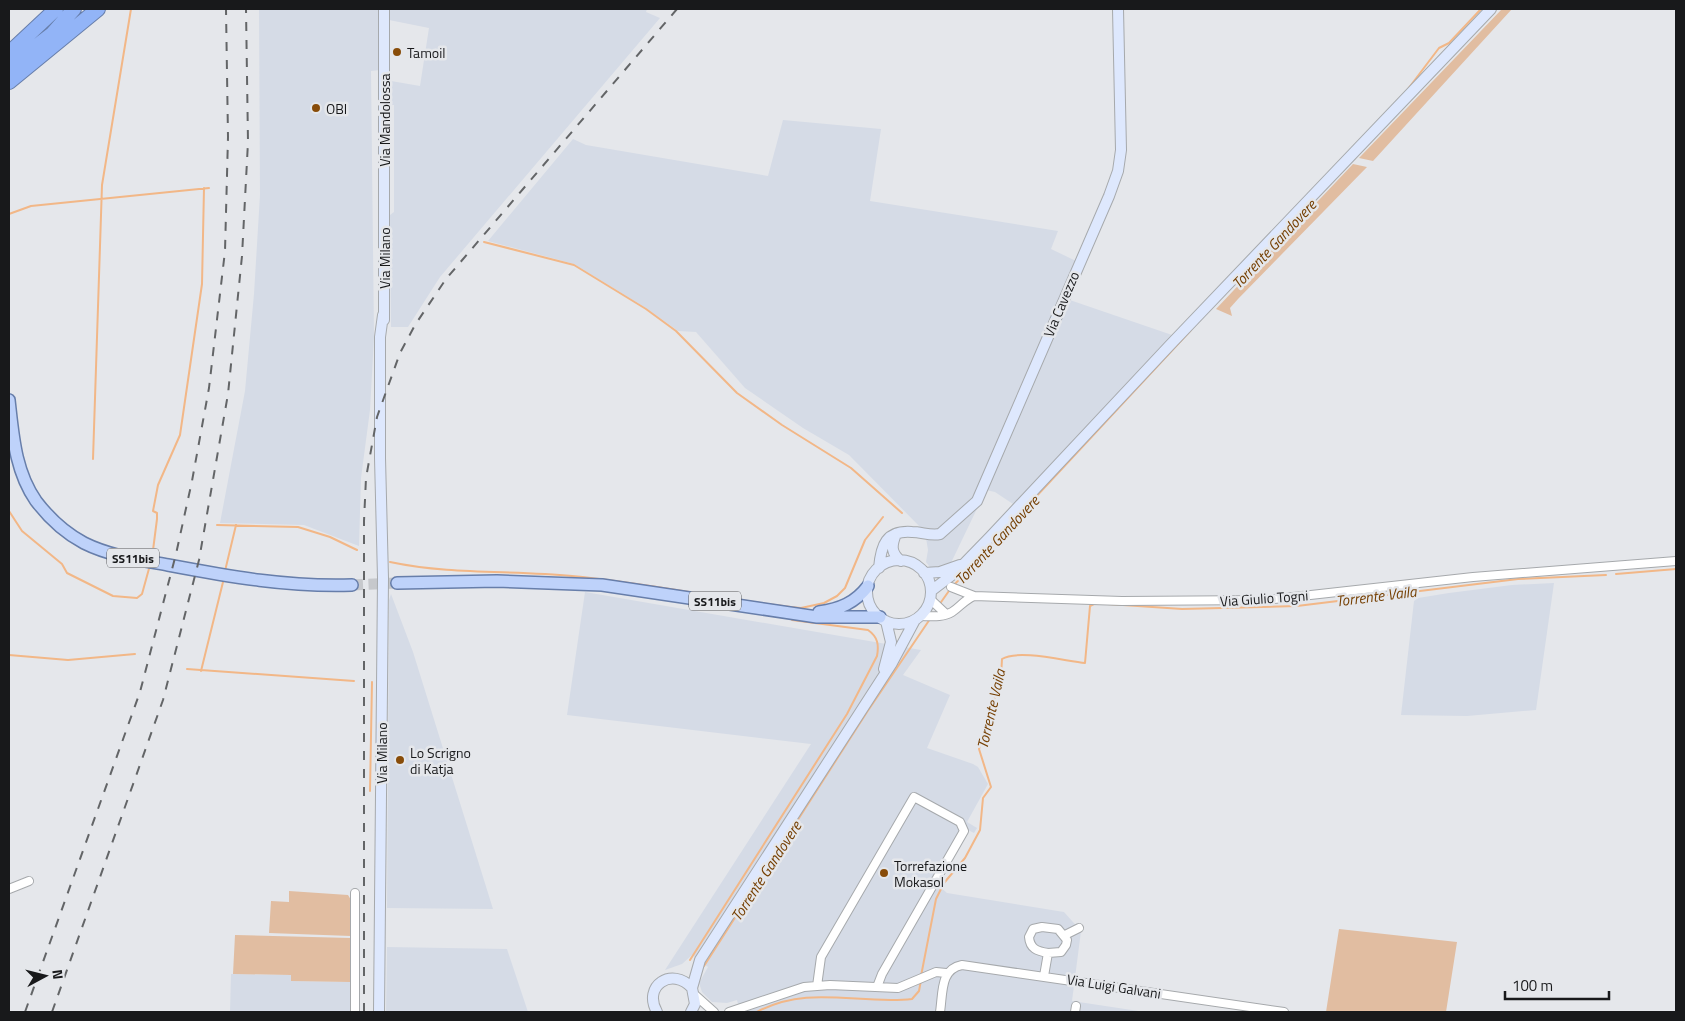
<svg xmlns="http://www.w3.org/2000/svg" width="1685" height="1021" font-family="'Titillium Web',sans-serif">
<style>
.built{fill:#d5dbe6}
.green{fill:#e1bda1}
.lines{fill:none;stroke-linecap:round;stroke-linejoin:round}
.stream{stroke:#f2b787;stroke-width:2}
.primary-tunnel{stroke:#c6c8cc;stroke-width:11;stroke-dasharray:11 5.5;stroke-linecap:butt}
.street-casing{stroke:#a6a9ac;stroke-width:10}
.secondary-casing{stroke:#a6a9ac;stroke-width:12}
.primary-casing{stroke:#677eaa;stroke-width:14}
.highway-casing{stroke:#677eaa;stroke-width:16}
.street{stroke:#fff;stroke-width:8}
.secondary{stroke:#dee8fd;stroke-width:10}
.primary{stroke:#bed2fa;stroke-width:11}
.highway{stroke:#92b4f7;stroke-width:14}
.rail{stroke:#636567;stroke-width:2;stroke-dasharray:9 9;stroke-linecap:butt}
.poi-dot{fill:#884c09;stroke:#e5e7eb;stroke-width:2}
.labels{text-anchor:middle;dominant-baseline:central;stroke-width:5;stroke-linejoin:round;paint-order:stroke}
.shield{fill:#e5e7eb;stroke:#565759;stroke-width:1}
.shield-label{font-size:12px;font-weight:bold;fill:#18191b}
.poi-label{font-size:14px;fill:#18191b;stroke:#e5e7eb;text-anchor:start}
.street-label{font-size:14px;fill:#18191b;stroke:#e5e7eb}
.water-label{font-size:15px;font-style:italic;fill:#753f02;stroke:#e5e7eb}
</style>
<rect width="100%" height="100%" fill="#e5e7eb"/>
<path class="built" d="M259 9H380V70L371 71 374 337 370 410 361 478 359 546 304 525 220 523 245 391 254 294 260 195Z
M389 9H647L646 12 660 18 440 277 408 327H391L390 215 394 212V105H391V81L420 86 429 28 389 20Z
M783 120 881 129 870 201 1058 231 1051 249 1076 261 1061 297 1172 335 1016 506 995 492 986 490 949 567 932 570 926 562 928 550 925 532 849 455 803 428 745 388 696 332 678 331 646 308 574 264 488 241 573 139 586 145 768 176Z
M1554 583 1536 710 1467 716 1401 715 1414 601 1418 598 1449 593 1512 585Z
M585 592 921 650 903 675 950 695 927 748 973 764 978 767 988 784 967 822 977 828 974 833 968 830 937 884 947 893 1064 912 1081 931 1072 1001 1145 1012H740L737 1000 727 1003 712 1002 702 992 699 983 708 967 692 955 682 964 665 970 811 744 567 715Z
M391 594 413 652 493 909 387 908 389 600Z
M387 947 507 949 528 1012H386Z
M231 974 291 975 292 981 350 982V1012H230Z"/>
<path class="green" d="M1502 9H1512L1373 161 1359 158Z
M1353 164 1367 167 1238 299 1230 308 1232 316 1216 309Z
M289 891 348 895 351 900V936L269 933 271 901 289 902Z
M1339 929 1457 942 1446 1012H1326Z
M235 935 351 938 350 982 291 981V975L233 974Z"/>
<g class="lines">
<path class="stream" d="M1408 89 1439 48 1449 43 1481 9
M9 214 31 206 209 188
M484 242 574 265 646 309 676 331 737 393 782 425 851 468 902 513
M93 459 102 185 131 9
M9 511 22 531 62 564 67 573 113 596 137 598 142 594 150 565
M217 525 298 527 330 537 357 550
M152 558 157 519V513L153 511 158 485 180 435 202 284 204 188
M390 562C451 575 511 570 572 576 649 583 724 600 801 608L824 603 837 596 845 588 865 540 883 517
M225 571 236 525
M1616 574 1676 569
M954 585 1191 330
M1108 604 1182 609 1297 606 1518 579 1606 575
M939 605 951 588
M9 655 68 660 135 654
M187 669 354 681
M201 671 224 578
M370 791 372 682
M690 960 847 714 877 656C879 645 878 637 868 630L792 620
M704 966 867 712 930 619
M921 976 936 899 944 883 965 858 980 830 983 798 991 787 979 749 1001 677 1002 659C1018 649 1065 661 1085 663L1090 606 1096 603
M757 1012C808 984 859 1005 912 999L919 991 921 980"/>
<path class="primary-tunnel" d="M352 585 397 583"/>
<defs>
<path id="street" d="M951 587 974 596
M930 599 946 614
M920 616C930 616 942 618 952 612 960 607 964 600 974 596L1122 601 1265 600 1473 577 1676 561
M9 889 29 881
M355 893V1012
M1065 935 1079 928
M1044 976 1048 953 1061 952 1066 945 1067 940 1058 929 1042 927 1033 929 1029 937C1030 949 1037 951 1048 953
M817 986 821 957 914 797 960 822 964 831 882 974 877 987
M695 995 714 1012
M729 1012 804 987 830 985 898 988 936 972 946 973
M940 1012C943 993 940 969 962 965L1284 1012
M1075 1012 1076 1006"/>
<path id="secondary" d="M384 9V320
M896 534C891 546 891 553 901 561
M867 592a32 32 0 1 1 64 0a32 32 0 1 1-64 0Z
M879 568C881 545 886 530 912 532 922 532 930 536 940 534L977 501 1109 196 1118 171 1121 150 1118 9
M924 573 940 572 960 565
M931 591 956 572 990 537 1170 345 1491 9
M884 669 891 642 886 621
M692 988 700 960 892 663 915 620
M379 1012 383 578 380 458V337L383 315
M657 1012C642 986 672 966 692 988L695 1004 691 1012"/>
<path id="primary" d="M9 400C13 435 15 471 36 501 49 518 65 533 84 543 110 556 140 560 168 565 232 577 287 587 352 585
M397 583 497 581 602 585 817 617H880
M819 612C840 609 855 603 868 586"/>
<path id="highway" d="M9 53 56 9
M9 67 52 34 74 9
M9 82 98 9"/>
</defs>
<use href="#street" class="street-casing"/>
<use href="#secondary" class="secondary-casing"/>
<use href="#primary" class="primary-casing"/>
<use href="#highway" class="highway-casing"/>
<use href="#street" class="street"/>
<use href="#secondary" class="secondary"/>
<use href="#primary" class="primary"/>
<use href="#highway" class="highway"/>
<path class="rail" d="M25 1012 140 692 176 554 192 481 209 388 225 251 228 137 226 9
M52 1012 163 700 199 560 228 394 242 256 248 142 246 9
M364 1012V521L366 478 377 417 400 353 415 325 446 279 677 9"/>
</g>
<g class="poi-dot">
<circle cx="397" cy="52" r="5"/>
<circle cx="316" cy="108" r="5"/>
<circle cx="400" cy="760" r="5"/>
<circle cx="884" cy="873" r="5"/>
</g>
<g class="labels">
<g class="shield">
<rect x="107" y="548.5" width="52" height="19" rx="4"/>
<rect x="689" y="591.5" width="52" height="19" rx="4"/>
</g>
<g class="shield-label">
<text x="133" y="558">SS11bis</text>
<text x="715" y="601">SS11bis</text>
</g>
<g class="poi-label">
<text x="407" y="52">Tamoil</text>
<text x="326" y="108">OBI</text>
<text x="410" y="752">Lo Scrigno<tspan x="410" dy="16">di Katja</tspan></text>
<text x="894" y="865">Torrefazione<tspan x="894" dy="16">Mokasol</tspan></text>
</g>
<g class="street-label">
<text transform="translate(384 120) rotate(-90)">Via Mandolossa</text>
<text transform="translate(384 258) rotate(-90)">Via Milano</text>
<text transform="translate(1061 304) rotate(-67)">Via Cavezzo</text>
<text transform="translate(1264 598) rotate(-4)">Via Giulio Togni</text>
<text transform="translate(381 753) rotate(-90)">Via Milano</text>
<text transform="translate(1114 986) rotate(9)">Via Luigi Galvani</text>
</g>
<g class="water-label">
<text transform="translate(1274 244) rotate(-47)">Torrente Gandovere</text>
<text transform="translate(997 540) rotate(-47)">Torrente Gandovere</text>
<text transform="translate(1376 596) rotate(-7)">Torrente Vaila</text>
<text transform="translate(991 709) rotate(-77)">Torrente Vaila</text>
<text transform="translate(766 871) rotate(-57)">Torrente Gandovere</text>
</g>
</g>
<rect width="1685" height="1021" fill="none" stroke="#18191b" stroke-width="20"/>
<g transform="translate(45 976) rotate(83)" stroke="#e5e7eb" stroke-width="4" paint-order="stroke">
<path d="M0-4L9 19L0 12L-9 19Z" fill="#18191b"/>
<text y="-8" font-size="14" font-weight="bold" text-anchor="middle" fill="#18191b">N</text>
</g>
<path d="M1505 991v8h104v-8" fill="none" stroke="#18191b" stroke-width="2.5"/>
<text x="1512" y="991" font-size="15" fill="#18191b" stroke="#e5e7eb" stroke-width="4" paint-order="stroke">100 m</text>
</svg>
